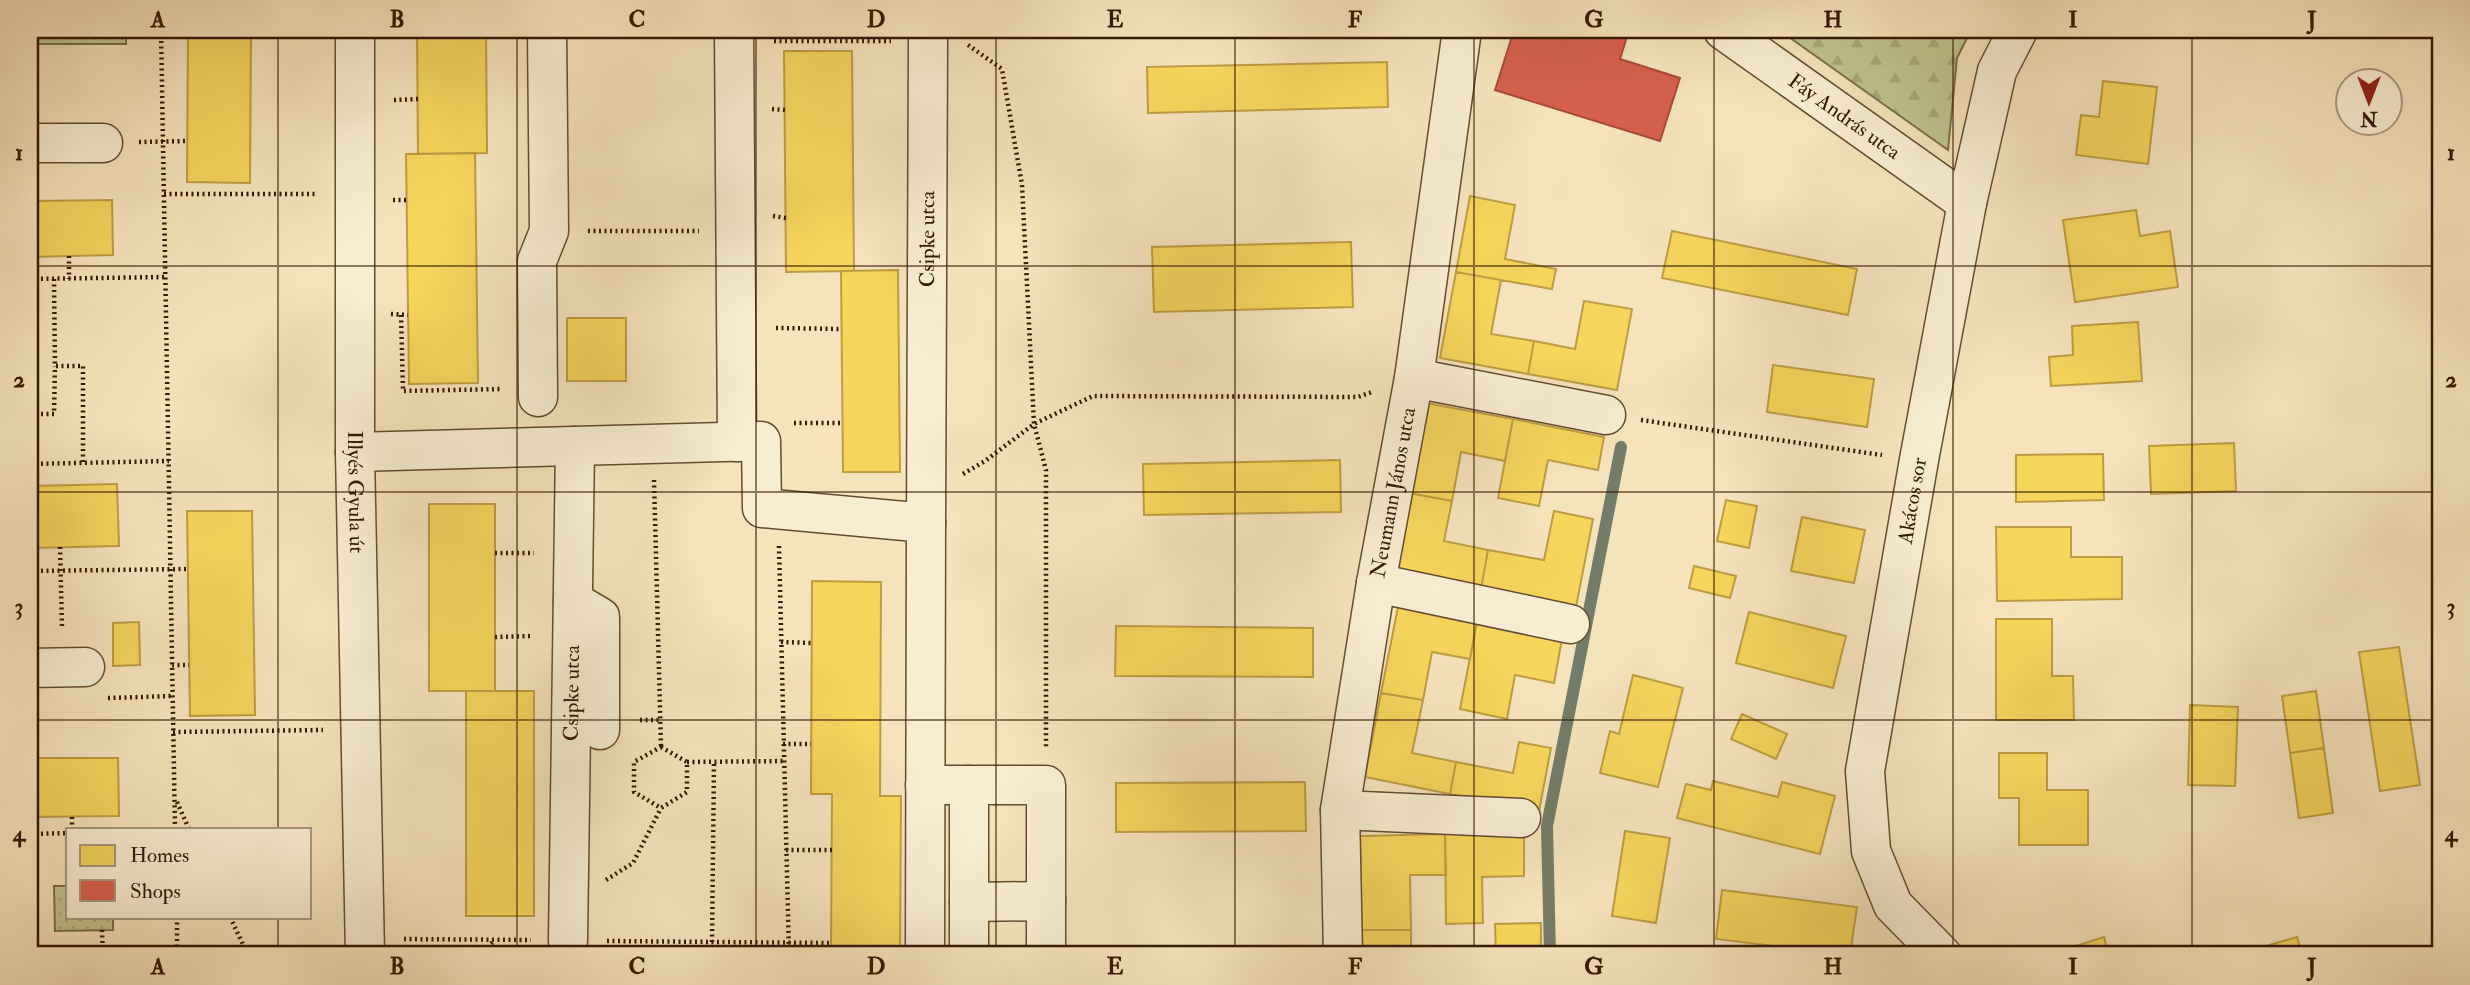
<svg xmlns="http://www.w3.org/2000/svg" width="2470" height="985" font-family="'IM FELL Double Pica',serif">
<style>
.grass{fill:url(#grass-dots);stroke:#7a6e48;stroke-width:2}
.forest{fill:url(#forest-firs);stroke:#7a6e48;stroke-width:2}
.homes{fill:#f6d55c;stroke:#bc9d41;stroke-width:2}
.shops{fill:#d6604d;stroke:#a54b37;stroke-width:2}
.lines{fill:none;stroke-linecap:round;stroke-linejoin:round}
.stream{stroke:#737c68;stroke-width:12}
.minor-casing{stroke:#644c31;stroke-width:41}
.path{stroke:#341903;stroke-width:4.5;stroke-dasharray:2 3.5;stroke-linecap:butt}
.minor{stroke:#f8edd3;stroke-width:38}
.grid{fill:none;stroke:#341903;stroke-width:2;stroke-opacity:0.55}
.labels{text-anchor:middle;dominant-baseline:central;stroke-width:7;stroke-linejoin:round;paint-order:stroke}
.street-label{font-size:21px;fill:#341903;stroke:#f8edd3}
.neatline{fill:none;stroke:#341903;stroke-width:2.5}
.grid-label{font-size:23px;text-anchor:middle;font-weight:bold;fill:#341903}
</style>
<defs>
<pattern id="grass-dots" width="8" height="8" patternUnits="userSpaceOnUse" patternTransform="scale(1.75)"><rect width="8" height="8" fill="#c0c38d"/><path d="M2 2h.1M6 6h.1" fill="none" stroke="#a6a778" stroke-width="1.8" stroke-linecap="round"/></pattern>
<pattern id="forest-firs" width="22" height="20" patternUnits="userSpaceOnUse" patternTransform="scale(1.75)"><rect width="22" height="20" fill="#c0c38d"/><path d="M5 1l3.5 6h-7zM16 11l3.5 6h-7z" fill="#a6a778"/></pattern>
</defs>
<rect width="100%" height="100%" fill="#f5e3bc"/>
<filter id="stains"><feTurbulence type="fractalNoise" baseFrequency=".00286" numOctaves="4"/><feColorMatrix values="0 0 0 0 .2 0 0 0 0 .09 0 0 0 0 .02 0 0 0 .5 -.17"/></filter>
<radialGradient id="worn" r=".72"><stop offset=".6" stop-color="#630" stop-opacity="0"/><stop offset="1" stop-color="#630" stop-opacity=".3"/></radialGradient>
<path class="grass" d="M30 30H126V44H30Z
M54 886H68V917H113V930L55 931Z"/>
<path class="forest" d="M1779 30H1971L1957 58 1948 150Z"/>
<path class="homes" d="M188 30H251L250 183 187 182Z
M417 30H486L487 153 418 154Z
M784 51H852L854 271 786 272Z
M1387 62 1388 107 1148 113 1147 67Z
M2103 81 2157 87 2148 164 2076 155 2081 115 2099 117Z
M475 153 478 383 409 384 406 154Z
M1470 196 1515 205 1505 259 1556 269 1552 289 1456 272Z
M112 200 113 255 30 257V201Z
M2136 210 2140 236 2170 231 2178 287 2075 302 2063 220Z
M1672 231 1857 269 1848 315 1662 278Z
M1351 242 1353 307 1154 312 1152 247Z
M898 270 900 472H843L841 271Z
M1456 272 1501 280 1491 334 1534 341 1528 374 1440 358Z
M1584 301 1632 309 1617 390 1528 374 1534 341 1575 349Z
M567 318H626V381H567Z
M2138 322 2142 381 2051 386 2049 357 2073 355 2072 326Z
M1773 365 1874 379 1867 427 1767 412Z
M1426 403 1513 419 1505 461 1461 452 1452 501 1409 493Z
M1513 419 1604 437 1598 470 1548 460 1539 506 1498 498Z
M2234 443 2236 491 2151 494 2149 446Z
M2103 454 2104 500 2016 502V455Z
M1340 460 1341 512 1144 515 1143 464Z
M117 484 119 546 30 548V486Z
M1409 493 1452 501 1444 541 1488 550 1481 589 1393 573Z
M1726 500 1757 506 1749 548 1717 541Z
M429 504H495V691H429Z
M187 511H252L255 715 190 716Z
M1554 511 1593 519 1576 607 1481 589 1488 550 1544 560Z
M1802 517 1865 530 1854 583 1791 571Z
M1996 527H2071V557H2122V599L1997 601Z
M1694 566 1736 576 1730 598 1689 588Z
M812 581 881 582 880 796H901L900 955H831L832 794H811Z
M1398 607 1477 622 1470 659 1432 652 1423 700 1381 693Z
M1749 612 1846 636 1833 688 1736 663Z
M1996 619H2052V676H2073L2074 720H1996Z
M139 622 140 665 113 666V623Z
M1477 622 1562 639 1554 683 1515 675 1507 719 1460 709Z
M1116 626 1313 628V677L1115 676Z
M2399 647 2420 785 2380 791 2359 652Z
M1633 675 1683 688 1658 787 1600 773 1610 731 1619 734Z
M466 691H534V916H466Z
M2316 691 2324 748 2290 753 2282 696Z
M1381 693 1423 700 1412 753 1456 762 1450 794 1365 777Z
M2190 705 2238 707 2235 786 2188 785Z
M1742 714 1787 734 1776 759 1731 739Z
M1519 742 1551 748 1539 811 1450 794 1456 762 1513 773Z
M2324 748 2333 813 2299 818 2290 753Z
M1999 753H2047V790H2088V845H2019V798H1999Z
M30 758H118L119 816 30 817Z
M1713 781 1778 797 1782 782 1835 796 1820 854 1677 818 1686 784 1711 790Z
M1305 782 1306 831 1116 832V783Z
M1625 831 1670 838 1656 923 1612 916Z
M1524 833V876L1482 877 1483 923 1446 924 1445 834Z
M1445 834 1446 875H1410L1411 930H1361L1360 836Z
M1722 890 1857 907 1850 955 1716 939Z
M1541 923V955H1496L1495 924Z
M1361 930H1411V955H1361Z
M2104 937 2109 955H2047Z
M2297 937 2302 955H2269L2266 946Z
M501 950 715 953V955H501Z"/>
<path class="shops" d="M1514 30H1629L1620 59 1680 78 1660 141 1495 90Z"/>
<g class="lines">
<path class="stream" d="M1550 955 1547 826 1621 447"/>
<defs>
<g id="minor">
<path id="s1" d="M355 30V452L365 955"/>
<path d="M734 30 737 442"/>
<path id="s2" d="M1723 30 1967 203"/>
<path d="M30 143H103"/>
<path d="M1414 378 1606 415"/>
<path d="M538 397 537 261 549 231 547 30"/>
<path d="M355 452 761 441 762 508 926 523 925 955"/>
<path id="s3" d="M926 523 928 41"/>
<path d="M1376 583 1570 624"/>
<path d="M573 601 600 617V730"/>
<path d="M30 668 85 667"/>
<path d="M925 785H1046V955"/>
<path d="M1340 810 1521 818"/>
<path d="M969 902 1046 901"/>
<path id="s4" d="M568 941 575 446"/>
<path d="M969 955V785"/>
<path id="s5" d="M1343 955 1340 810 1376 583 1414 378 1462 30"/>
<path id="s6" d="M1942 955 1893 905 1871 851 1865 771 1919 460 1967 203 1997 71 2018 30"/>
</g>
</defs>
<use href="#minor" class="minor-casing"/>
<path class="path" d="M161 30 175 829
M774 41H891
M968 45 1002 69 1022 185 1034 424 1046 470V747
M394 100 418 99
M772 109 785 110
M139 142 187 141
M164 194H317
M393 200H407
M773 216 786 218
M588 231H699
M69 256V279
M30 279 165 277
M54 279 55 366H83V463
M391 314 408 315
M401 315 403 391 501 389
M776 328 841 329
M30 414H54L55 366
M1641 420 1882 455
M794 423H842
M30 464 169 461
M963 474 985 461 1034 424 1093 396 1358 397 1372 392
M654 480 661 747
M779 546 789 955
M60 547 62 628
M495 553H534
M30 571 188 569
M495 637 533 636
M781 642 812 643
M172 665H189
M108 698 172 696
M640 720H660
M173 732 323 730
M783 744H811
M661 747 687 762V792L661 808 634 792V762Z
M687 762 784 761
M177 802 189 829
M72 817V829
M30 834 68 833
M786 850H832
M606 880 633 863 661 808
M177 917V955
M230 917 248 955
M102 930 103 955
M404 939 531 940
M607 941 831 943
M712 942 714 762
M479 955 495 940"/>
<use href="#minor" class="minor"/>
</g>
<path class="grid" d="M278 30V829M517 30V955M756 30V955M996 30V955M1235 30V955M1474 30V955M1714 30V955M1953 30V955M2192 30V955M30 266H2440M30 492H2440M30 720H2440M278 917V955"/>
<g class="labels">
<g class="street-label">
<text stroke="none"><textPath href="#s2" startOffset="149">Fáy András utca</textPath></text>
<text stroke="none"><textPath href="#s3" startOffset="284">Csipke utca</textPath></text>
<text stroke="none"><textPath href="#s5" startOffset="467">Neumann János utca</textPath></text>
<text stroke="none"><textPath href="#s1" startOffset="462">Illyés Gyula út</textPath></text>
<text stroke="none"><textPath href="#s6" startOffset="483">Akácos sor</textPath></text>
<text stroke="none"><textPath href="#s4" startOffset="248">Csipke utca</textPath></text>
</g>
</g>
<rect width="2470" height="985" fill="none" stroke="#f5e3bc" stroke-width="77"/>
<rect x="66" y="828" width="245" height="91" fill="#f8edd3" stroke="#aa9880" stroke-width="2"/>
<rect x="80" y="845" width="35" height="21" fill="#f6d55c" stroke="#aa9880" stroke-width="2"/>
<text x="130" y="862" font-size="21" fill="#341903">Homes</text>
<rect x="80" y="880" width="35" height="21" fill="#d6604d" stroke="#aa9880" stroke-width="2"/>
<text x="130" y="898" font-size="21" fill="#341903">Shops</text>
<g transform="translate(2369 102) rotate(180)"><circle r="33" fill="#f8edd3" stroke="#aa9880" stroke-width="2"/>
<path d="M0-5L12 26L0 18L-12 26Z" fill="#8f2418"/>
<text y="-10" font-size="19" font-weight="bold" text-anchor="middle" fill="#341903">N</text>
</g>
<rect x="38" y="38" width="2394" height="908" class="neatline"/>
<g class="grid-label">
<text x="158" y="27">A</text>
<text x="397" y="27">B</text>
<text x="637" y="27">C</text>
<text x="876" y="27">D</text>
<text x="1115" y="27">E</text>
<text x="1355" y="27">F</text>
<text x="1594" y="27">G</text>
<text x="1833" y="27">H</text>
<text x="2073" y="27">I</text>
<text x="2312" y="27">J</text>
<text x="19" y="160">1</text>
<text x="2451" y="160">1</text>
<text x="19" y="387">2</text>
<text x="2451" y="387">2</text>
<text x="19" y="614">3</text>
<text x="2451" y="614">3</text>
<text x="19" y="841">4</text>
<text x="2451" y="841">4</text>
<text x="158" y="974">A</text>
<text x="397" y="974">B</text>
<text x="637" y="974">C</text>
<text x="876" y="974">D</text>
<text x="1115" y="974">E</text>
<text x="1355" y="974">F</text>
<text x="1594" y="974">G</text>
<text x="1833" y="974">H</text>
<text x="2073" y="974">I</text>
<text x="2312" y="974">J</text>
</g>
<rect width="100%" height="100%" filter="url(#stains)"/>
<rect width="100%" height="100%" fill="url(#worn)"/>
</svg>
